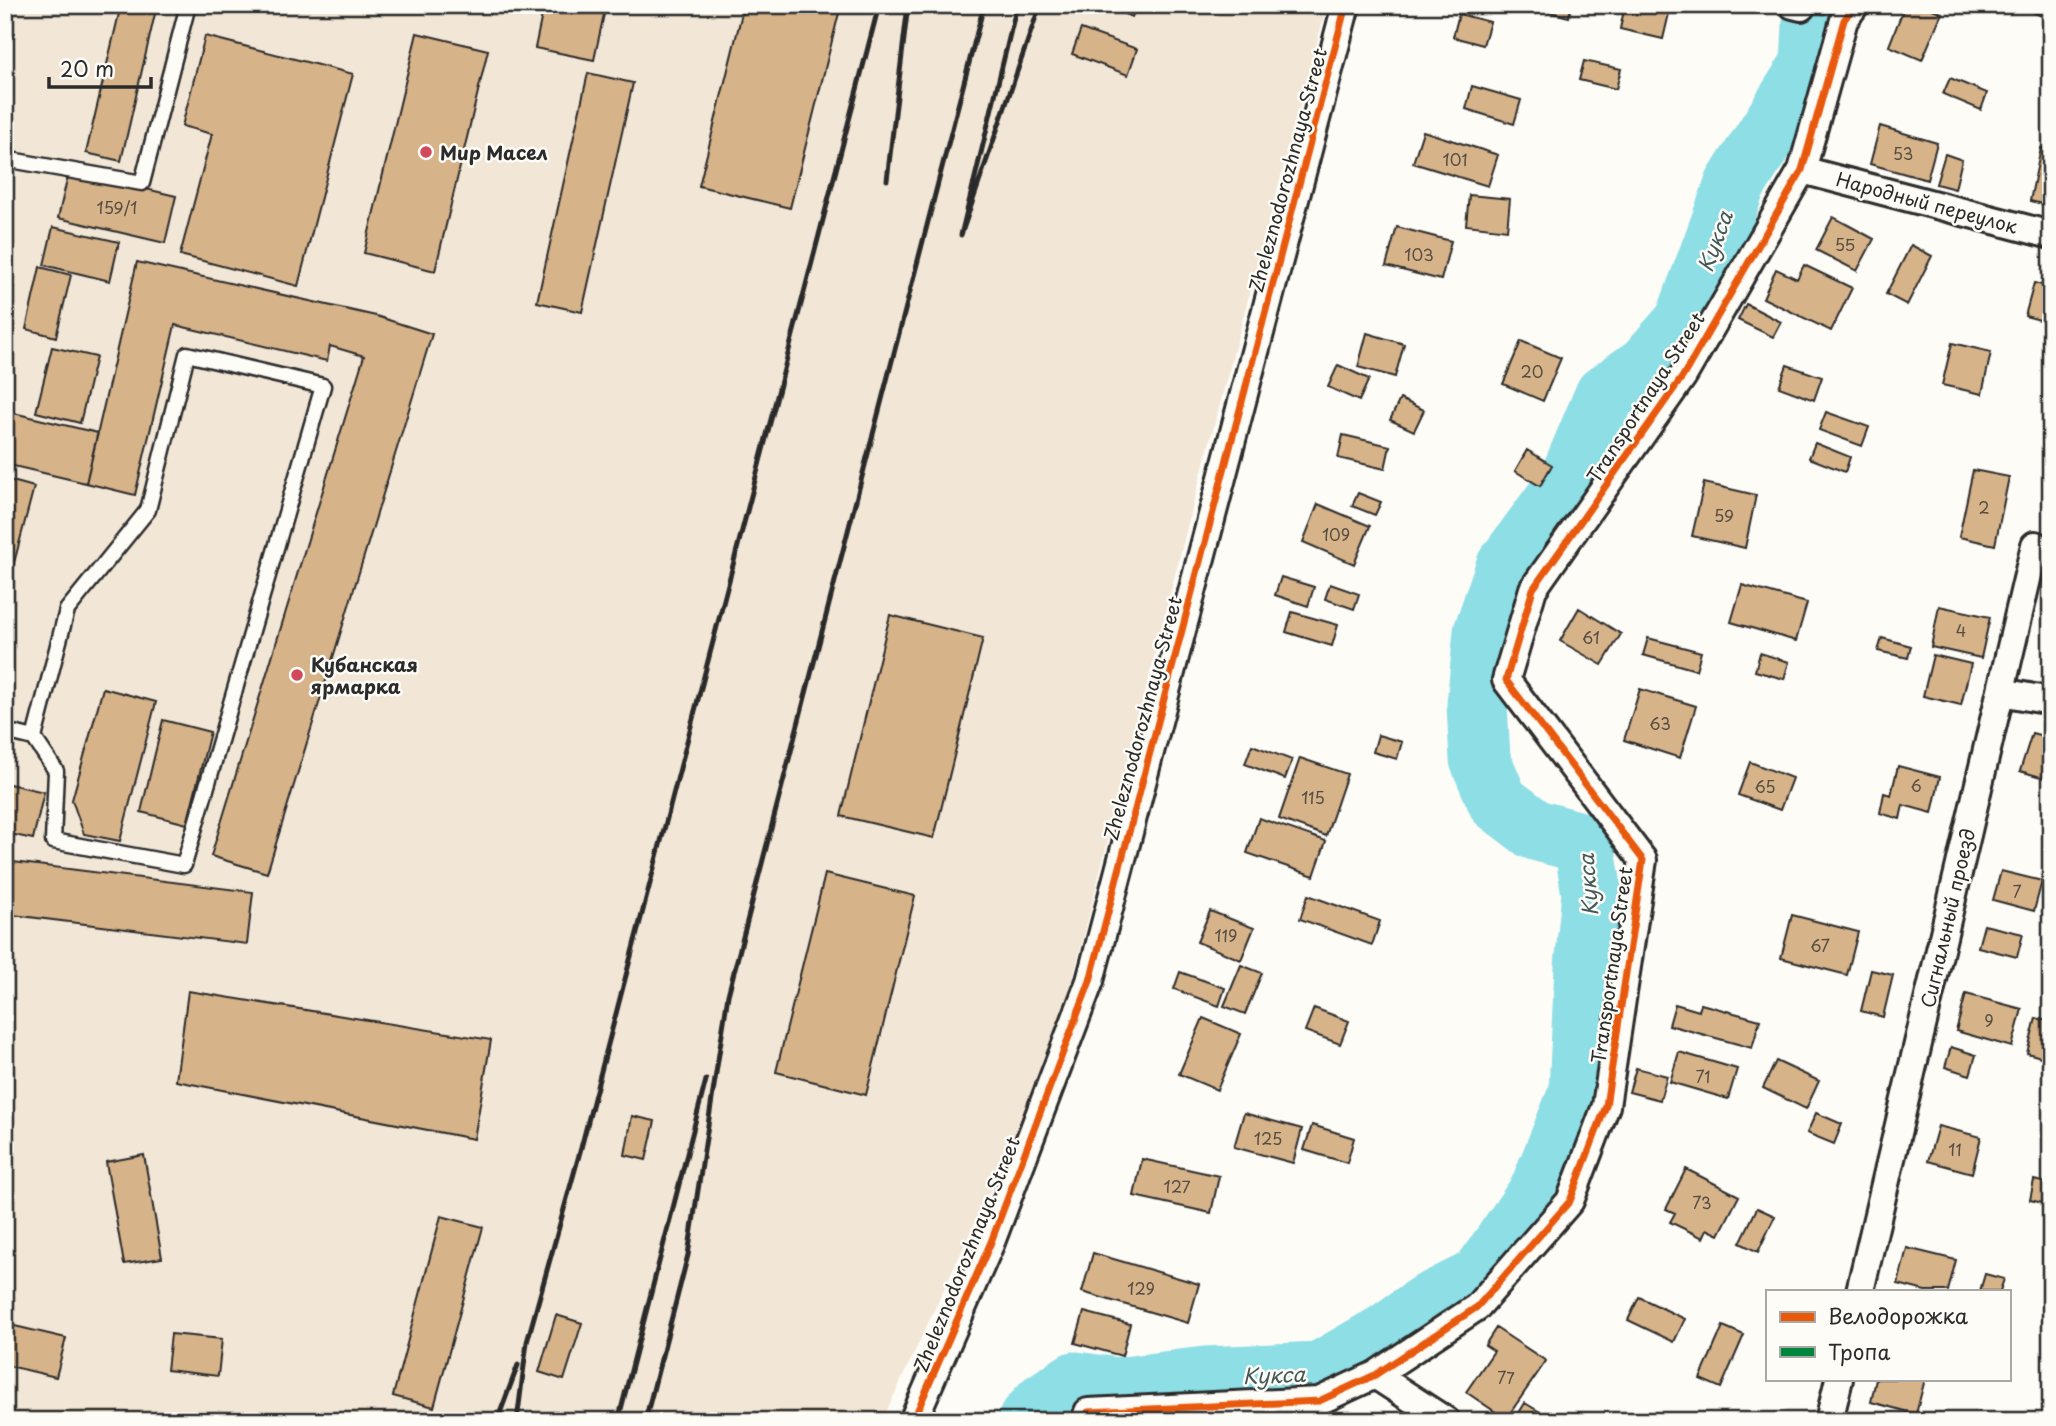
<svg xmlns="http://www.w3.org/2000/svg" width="2056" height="1426" font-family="'Playpen Sans',sans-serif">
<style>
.built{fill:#f2e6d6}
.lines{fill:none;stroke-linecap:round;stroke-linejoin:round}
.river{stroke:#8ddee5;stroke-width:61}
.building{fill:#d7b389;stroke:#2b2b2b;stroke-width:2}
.service-casing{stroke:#2b2b2b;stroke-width:19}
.minor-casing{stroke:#2b2b2b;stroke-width:32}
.service{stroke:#fdfcf7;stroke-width:14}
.minor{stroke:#fdfcf7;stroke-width:26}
.rail{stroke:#2b2b2b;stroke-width:5}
.quiet{stroke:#00873e;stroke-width:5;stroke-dasharray:10 5;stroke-linecap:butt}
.cycleway-casing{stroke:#fdfcf7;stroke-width:11}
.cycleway{stroke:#e8590c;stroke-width:7}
.poi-dot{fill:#d1495b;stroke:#fdfcf7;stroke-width:2.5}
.labels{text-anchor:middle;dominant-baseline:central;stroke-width:5;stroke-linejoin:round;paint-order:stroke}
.number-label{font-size:16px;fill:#564d42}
.poi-label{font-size:19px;font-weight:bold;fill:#2b2b2b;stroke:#fdfcf7;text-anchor:start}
.street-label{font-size:19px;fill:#2b2b2b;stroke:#fdfcf7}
.water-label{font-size:21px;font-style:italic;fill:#44585a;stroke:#fdfcf7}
</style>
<rect width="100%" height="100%" fill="#fdfcf7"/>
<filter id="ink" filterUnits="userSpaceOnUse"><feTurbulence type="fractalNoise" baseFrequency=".0143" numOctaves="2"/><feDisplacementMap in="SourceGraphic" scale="14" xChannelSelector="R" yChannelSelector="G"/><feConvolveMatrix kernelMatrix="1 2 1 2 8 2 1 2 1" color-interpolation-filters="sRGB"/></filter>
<g filter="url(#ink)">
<path class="built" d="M13 5H1327L1191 512 1071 986 1016 1136 882 1421H5V33Z"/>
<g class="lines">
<path class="river" d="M1028 1421 1043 1403 1075 1382 1116 1388 1205 1377 1320 1372 1386 1334 1426 1305 1480 1278 1539 1192 1579 1093 1585 967 1592 894 1584 843 1535 830 1498 802 1480 759 1477 705 1484 632 1506 567 1569 481 1605 395 1647 365 1685 322 1735 185 1811 64 1814 5"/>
</g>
<path class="building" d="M121 5H157L121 161 86 153Z
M544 5H606L594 60 535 48Z
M744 5H841L790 208 699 186Z
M1102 5H1137L1132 17Z
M1542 5H1572L1569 17 1541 10Z
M1625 5H1671L1663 39 1620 29Z
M1905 5H1923L1942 13 1922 60 1889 46Z
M2018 5H2051V18L2050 20Z
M1459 14 1490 22 1483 45 1453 37Z
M1081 29 1137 49 1128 75 1072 54Z
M417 33 488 50 435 271 364 253Z
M205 36 353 74 298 286 180 255 212 134 182 126Z
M1584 61 1621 69 1616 89 1579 80Z
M588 73 633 83 582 312 537 302Z
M1950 78 1987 93 1981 110 1943 94Z
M1472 86 1521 100 1514 124 1466 109Z
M1880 126 1937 143 1927 180 1870 164Z
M1423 131 1498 155 1488 186 1413 163Z
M2041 148 2051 150V206L2030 201Z
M1945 154 1962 160 1955 189 1936 184Z
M69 171 176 196 165 243 58 218Z
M1469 195 1510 199 1507 230 1466 225Z
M1833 217 1874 239 1857 271 1816 250Z
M53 227 119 242 110 281 44 265Z
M1397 227 1451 241 1441 280 1386 266Z
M1911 245 1932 256 1907 305 1886 294Z
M137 262 376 316 432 334 267 873 211 856 364 356 330 346 327 361 175 325 135 495 86 483Z
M1804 265 1852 288 1831 331 1763 298 1776 269 1797 279Z
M40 267 71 275 56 337 26 329Z
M2034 283 2051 287V323L2025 316Z
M1746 304 1781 322 1773 337 1738 320Z
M1367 333 1404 344 1395 377 1358 367Z
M1521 341 1561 358 1543 401 1503 384Z
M1952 343 1991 352 1982 394 1942 385Z
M52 347 96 357 80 423 36 412Z
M1338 365 1369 379 1359 401 1328 387Z
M1787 365 1822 377 1814 400 1779 387Z
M1400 399 1424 410 1414 431 1390 420Z
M5 411 98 433 86 483 5 464Z
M1826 412 1869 427 1862 446 1819 430Z
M1343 435 1390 446 1385 469 1338 458Z
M1815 443 1850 457 1845 472 1809 458Z
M1527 450 1552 465 1540 486 1515 471Z
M1973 470 2009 477 1995 545 1959 537Z
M5 479 34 487 5 597Z
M1704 483 1756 495 1745 548 1692 536Z
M1358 493 1381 502 1375 515 1352 506Z
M1318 504 1370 526 1354 564 1303 542Z
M1281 577 1314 587 1308 606 1275 595Z
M1330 584 1359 594 1354 609 1325 599Z
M1742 585 1807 603 1796 641 1731 622Z
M1939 606 1990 617 1981 658 1931 647Z
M1579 608 1621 634 1602 665 1560 641Z
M1292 612 1338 625 1332 646 1286 632Z
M890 615 983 638 934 838 841 816Z
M1648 638 1701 652 1696 670 1643 655Z
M1882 638 1911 646 1908 658 1878 651Z
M1760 653 1789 662 1784 679 1755 671Z
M1933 655 1971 664 1961 705 1923 696Z
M103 688 156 702 120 841 84 834 72 800Z
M1640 689 1696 706 1680 758 1624 740Z
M163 720 210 732 187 824 141 812Z
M2032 733 2051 738V780L2020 771Z
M1378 735 1402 742 1397 759 1373 752Z
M1252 745 1292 760 1285 779 1245 764Z
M1300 758 1347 774 1326 836 1279 819Z
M1750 762 1792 778 1780 810 1738 795Z
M1898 766 1940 777 1932 813 1903 805 1900 819 1880 813 1884 793 1891 795Z
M5 783 44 792 33 839 5 833Z
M1259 818 1326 841 1314 876 1247 853Z
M5 861 253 892 247 944 5 914Z
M2001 871 2042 881 2034 911 1993 900Z
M825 874 915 896 866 1095 776 1072Z
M1308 895 1380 921 1372 945 1300 919Z
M1210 911 1254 928 1241 960 1197 942Z
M1792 915 1858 932 1847 975 1781 958Z
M1984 925 2023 934 2017 957 1978 947Z
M1241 965 1262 973 1245 1014 1224 1006Z
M1871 970 1893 975 1883 1017 1861 1011Z
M1180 972 1225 988 1219 1006 1174 989Z
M188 991 491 1040 474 1139 176 1081Z
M1966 994 2022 1009 2012 1047 1956 1031Z
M1675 1004 1699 1011 1701 1004 1760 1020 1752 1048 1669 1025Z
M1314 1008 1349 1021 1340 1044 1305 1031Z
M1203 1018 1241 1034 1217 1090 1179 1074Z
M2036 1018 2051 1022V1050L2048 1059 2027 1053Z
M1951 1047 1976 1055 1970 1075 1945 1067Z
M1679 1052 1737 1069 1728 1099 1670 1082Z
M1776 1061 1819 1081 1806 1109 1763 1088Z
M1636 1068 1667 1076 1660 1100 1629 1092Z
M1244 1113 1302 1129 1293 1163 1234 1147Z
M1816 1113 1842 1124 1834 1144 1807 1133Z
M632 1116 655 1121 646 1160 625 1155Z
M1312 1125 1354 1138 1347 1163 1304 1150Z
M1938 1126 1981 1137 1972 1173 1928 1161Z
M144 1155 162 1258 124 1264 106 1162Z
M1142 1159 1219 1176 1211 1213 1134 1196Z
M1686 1169 1739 1196 1719 1235 1707 1229 1703 1238 1670 1222 1675 1213 1666 1209Z
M2034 1180 2051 1184V1205L2030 1200Z
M1757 1208 1775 1216 1758 1252 1740 1243Z
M441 1216 483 1227 434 1407 393 1396Z
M1907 1248 1956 1260 1948 1291H1925L1898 1284Z
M1093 1253 1199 1284 1188 1323 1082 1292Z
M1985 1274 2004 1279 2000 1291H1980Z
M1639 1297 1685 1319 1674 1342 1628 1320Z
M1084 1312 1130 1324 1122 1356 1075 1343Z
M556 1315 582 1323 564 1380 539 1372Z
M6 1324 66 1338 56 1377 5 1365Z
M1723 1326 1744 1335 1721 1388 1700 1379Z
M1496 1328 1546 1361 1506 1419 1466 1392 1494 1351 1485 1345Z
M171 1334 222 1339 218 1376 167 1370Z
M1876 1379H1925L1916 1414 1871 1402Z
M1525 1403 1540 1412 1534 1421H1514Z"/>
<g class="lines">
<defs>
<path id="service" d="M5 159 142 183 188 5
M5 731 34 738 56 771 53 841 184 865 323 386 187 354 148 510 67 610 34 738"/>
<path id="minor" d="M1793 5 1801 7
M1802 170 2051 235
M2001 692 2051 701
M1860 1291 2035 545
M1375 1375 1446 1421
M913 1421 991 1242 1090 981 1346 5
M1085 1421 1088 1412 1319 1401 1375 1375 1477 1307 1570 1201 1606 1106 1643 860 1506 680 1533 589 1683 376 1802 170 1844 20 1855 5
M1829 1421 1839 1379"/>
</defs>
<use href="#service" class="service-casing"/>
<use href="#minor" class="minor-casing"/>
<use href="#service" class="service"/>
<use href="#minor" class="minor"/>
<path class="rail" d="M1017 5 961 235 1040 5
M887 180 908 5
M497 1421 518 1365
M517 1421 527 1342 581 1148 879 5
M618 1421 706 1080
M645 1421 688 1255 728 995 984 5"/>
<path class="quiet" d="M1801 7 1827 13"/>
<defs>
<path id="cycleway" d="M913 1421 991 1242 1090 981 1346 5
M1085 1421 1088 1412 1319 1401 1375 1375 1477 1307 1570 1201 1606 1106 1643 860 1506 680 1533 589 1683 376 1802 170 1844 20 1855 5"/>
</defs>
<use href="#cycleway" class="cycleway-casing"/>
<use href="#cycleway" class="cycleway"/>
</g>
</g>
<g class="poi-dot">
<circle cx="426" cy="152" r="7"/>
<circle cx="297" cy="675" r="7"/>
</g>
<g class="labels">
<g class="number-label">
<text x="1903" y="153">53</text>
<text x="1455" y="159">101</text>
<text x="117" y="207">159/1</text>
<text x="1845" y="244">55</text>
<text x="1419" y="254">103</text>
<text x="1532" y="371">20</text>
<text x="1984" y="507">2</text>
<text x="1724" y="515">59</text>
<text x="1336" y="534">109</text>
<text x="1961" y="630">4</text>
<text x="1591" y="637">61</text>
<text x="1660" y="723">63</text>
<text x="1916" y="785">6</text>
<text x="1765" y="786">65</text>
<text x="1313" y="797">115</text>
<text x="2017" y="891">7</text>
<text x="1226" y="935">119</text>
<text x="1820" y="945">67</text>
<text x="1989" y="1020">9</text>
<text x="1703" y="1076">71</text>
<text x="1268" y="1138">125</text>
<text x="1955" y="1149">11</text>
<text x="1177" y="1186">127</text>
<text x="1702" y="1202">73</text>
<text x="1141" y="1288">129</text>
<text x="1506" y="1377">77</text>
</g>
<g class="poi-label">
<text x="440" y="152">Мир Масел</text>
<text x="311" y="664">Кубанская<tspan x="311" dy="22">ярмарка</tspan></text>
</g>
<g class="street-label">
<text transform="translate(1287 170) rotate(-75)">Zheleznodorozhnaya Street</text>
<text transform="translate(1927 202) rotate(15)">Народный переулок</text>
<text transform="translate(1645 397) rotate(-57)">Transportnaya Street</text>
<text transform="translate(1142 718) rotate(-75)">Zheleznodorozhnaya Street</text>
<text transform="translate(1947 918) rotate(-77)">Сигнальный проезд</text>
<text transform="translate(1611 965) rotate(-82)">Transportnaya Street</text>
<text transform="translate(966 1254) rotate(-68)">Zheleznodorozhnaya Street</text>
</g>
<g class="water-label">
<text transform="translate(1714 241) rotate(-70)">Кукса</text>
<text transform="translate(1587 885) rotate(-94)">Кукса</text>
<text transform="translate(1274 1374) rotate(-2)">Кукса</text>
</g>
</g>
<rect width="2056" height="1426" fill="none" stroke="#fdfcf7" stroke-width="28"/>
<rect x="14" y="14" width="2028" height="1398" fill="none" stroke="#2b2b2b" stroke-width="2.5" filter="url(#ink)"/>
<rect x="1766" y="1290" width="245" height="91" fill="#fdfcf7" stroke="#a9a8a5" stroke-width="2"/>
<rect x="1780" y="1312" width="35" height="10" fill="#e8590c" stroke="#a9a8a5" stroke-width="2"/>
<text x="1828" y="1324" font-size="21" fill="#2b2b2b">Велодорожка</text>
<rect x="1780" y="1347" width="35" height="10" fill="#00873e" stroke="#a9a8a5" stroke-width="2"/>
<text x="1828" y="1360" font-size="21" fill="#2b2b2b">Тропа</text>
<path d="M49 77v10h102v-10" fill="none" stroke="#2b2b2b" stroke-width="3.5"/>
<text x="60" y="77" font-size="21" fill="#2b2b2b" stroke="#fdfcf7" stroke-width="5" paint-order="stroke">20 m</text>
</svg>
